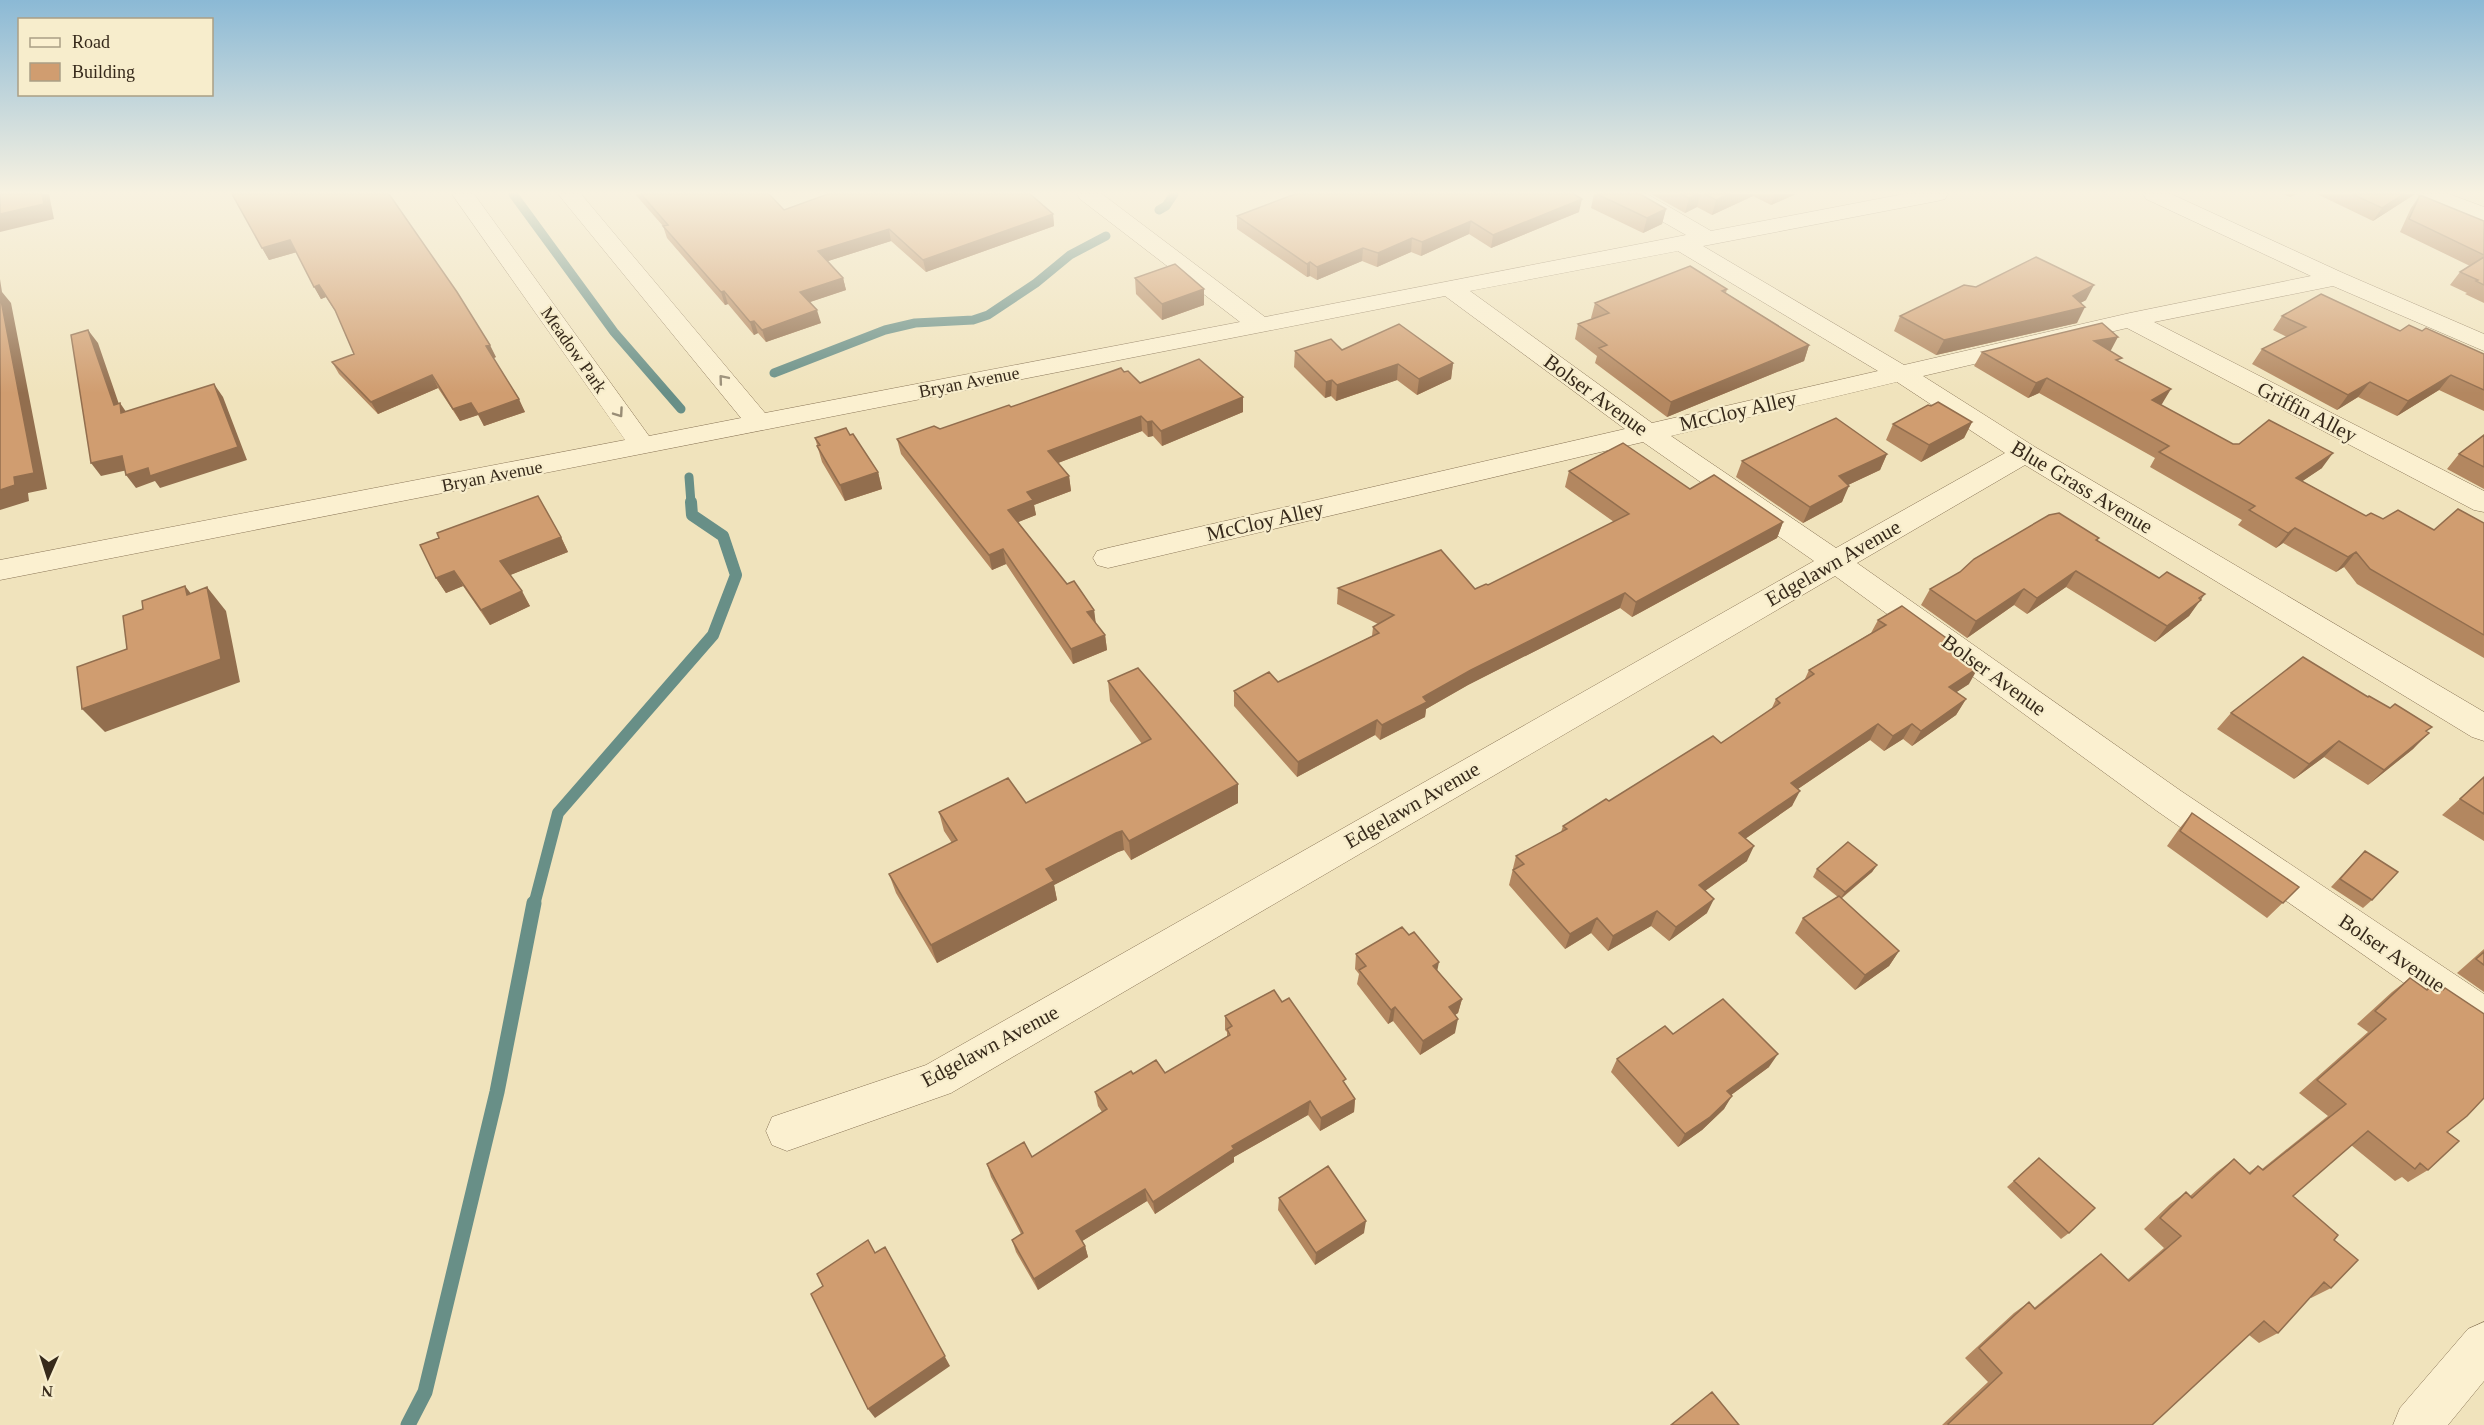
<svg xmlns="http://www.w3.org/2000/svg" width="2484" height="1425" font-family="'Times New Roman',serif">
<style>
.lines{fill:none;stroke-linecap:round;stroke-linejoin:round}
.stream-far2{stroke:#688f87;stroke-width:9}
.stream-far1{stroke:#688f87;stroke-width:12}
.stream{stroke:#688f87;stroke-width:15}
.minor-casing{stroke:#887355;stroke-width:1}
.minor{fill:#fbf0d0;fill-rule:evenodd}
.wall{fill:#b38760}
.shaded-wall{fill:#926e4e}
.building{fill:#d09d70;stroke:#926e4e;stroke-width:1.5}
.oneway{stroke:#998d76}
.labels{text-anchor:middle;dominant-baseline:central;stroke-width:4.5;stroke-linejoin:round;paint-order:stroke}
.far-street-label{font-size:18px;fill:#372a1b;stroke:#f7edcc}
.street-label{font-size:21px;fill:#372a1b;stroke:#f7edcc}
</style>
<rect width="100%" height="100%" fill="#f0e3bc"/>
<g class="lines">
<path class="stream-far2" d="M513 194 614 332 681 409
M1159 210 1166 206 1174 194
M774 373 885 330 915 323 973 320 988 315 1036 283 1070 255 1106 236
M689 477 691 503"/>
<path class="stream-far1" d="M534 905 558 813 713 635 736 575 723 536 692 515 691 502"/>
<path class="stream" d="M408 1425 425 1392 497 1092 534 903"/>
<defs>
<path id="minor" d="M452 194H474L649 436 741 418 558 194H581L765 413 1240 322 1080 199 1077 194H1102L1265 317 1686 235 1623 199 1620 194H1647L1711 231 1904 194H1948L1945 199 1937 201 1703 246 1904 365 2130 313 2311 276 2146 199 2143 194H2171L2343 273 2484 334V351L2333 286 2154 322 2484 491V512L2474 510 2127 328 1923 376 2035 447 2484 712V741L2472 737 2025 465 1857 563 2181 791 2484 994V1034L2470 1029 2157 811 1835 576 951 1093 787 1151 772 1145 766 1131 772 1117 926 1065 1814 561 1643 442 1108 568 1097 565 1093 558 1097 551 1108 548 1625 429 1445 296 0 580V560L625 440ZM1678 251 1878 371 1652 423 1470 291ZM1897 382 2005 453 1836 548 1671 436Z
M2418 194H2449L2484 207V222L2421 199Z
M2484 1322V1381L2448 1425H2393L2400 1408 2468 1329Z"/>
</defs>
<use href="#minor" class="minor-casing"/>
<use href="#minor" class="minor"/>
</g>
<path class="wall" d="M232 194 496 357 493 358 525 412 484 426 478 415 460 421 438 388 378 414 339 374 332 362 354 354 337 314 326 297 321 299 297 252 269 260Z
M635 194H769L784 210 1053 214 1054 226 926 272 891 241 828 261 843 278 846 290 810 302 821 323 766 342 758 333 754 335 728 304 725 305 667 238 663 226Z
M1594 194H1640L1666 209 1662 224 1643 233 1591 208Z
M1651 194H1796L1771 205 1753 196 1712 215 1697 207 1685 213Z
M2283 194H2297L2290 197Z
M2317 194H2415L2373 221Z
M2420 195 2484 221V303L2465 294 2467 293 2450 285 2460 272 2470 266 2400 232 2411 208Z
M1579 212 1491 248 1469 234 1421 256 1411 252 1377 267 1362 261 1317 280 1310 276 1307 277 1237 229V216Z
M1135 278 1204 289V305L1162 320 1136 294Z
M1976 287 2086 300 2080 303 2077 323 1936 355 1894 331 1900 316Z
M1727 289 1726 293 1809 345 1804 361 1667 417 1595 363 1597 356 1575 339 1578 324 1592 319 1591 318 1595 303Z
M2282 316 2400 331H2422L2484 354V411L2439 390 2397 416 2358 397 2337 410 2252 364 2262 349 2287 337 2273 330Z
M1342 350 1453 363 1451 379 1417 395 1397 380 1336 401 1331 396 1325 398 1294 367 1295 351Z
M2110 351 2119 362 2162 404 2160 405 2233 444 2322 468 2302 481 2366 516 2434 530 2484 523V658L2357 584 2344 567 2336 572 2283 543 2276 548 2238 525 2242 520 2150 467 2155 458 2039 393 2028 398 1974 366 1982 352Z
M1124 372 1140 383 1243 412 1162 446 1153 436 1148 437 1142 431 1058 463 1069 476 1071 491 1034 505 1036 515 1018 522 1067 584 1094 610 1095 623 1105 635 1107 650 1073 664 1006 564 992 570 901 454 897 439 940 429Z
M1972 422 1964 438 1921 462 1886 440 1893 424Z
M2484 435V489L2447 469 2459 454Z
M815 438 878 472 882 489 845 501 822 462Z
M1887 454 1880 470 1848 485 1842 502 1803 523 1736 477 1742 461Z
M1569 471 1690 489 1783 522 1777 538 1632 617 1620 608 1468 685 1426 709 1425 717 1380 740 1375 735 1297 777 1234 706V691L1278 682 1372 636 1373 627 1378 624 1337 604 1338 588 1475 589 1488 585 1614 522 1565 487Z
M561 537 568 552 510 575 530 606 490 625 463 586 446 593 436 578Z
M2099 538 2097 541 2159 578 2200 599 2189 616 2155 642 2066 587 2027 614 2014 605 1967 638 1921 605 1930 589Z
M1878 620 1946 645 1969 684 1956 692 1966 699 1956 715 1912 746 1903 739 1884 751 1870 740 1798 789 1792 806 1745 839 1747 861 1705 891 1707 913 1669 941 1651 926 1608 951 1591 933 1565 949 1509 885 1516 856 1561 832 1563 826 1721 743 1771 710 1776 699 1804 681 1809 670 1871 633Z
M1108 681 1238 803 1131 860 1124 850 1118 852 1054 885 1057 900 937 963 896 893 889 874 952 843 944 831 939 812 1026 803 1142 744 1110 701Z
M2368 697 2427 732 2413 749 2368 785 2324 757 2294 779 2217 729 2231 713Z
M2484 777V841L2442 815Z
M2192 813 2299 887 2267 918 2167 846 2179 829Z
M2365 851 2372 900 2363 908 2331 887 2357 859Z
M1877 865 1872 872 1841 899 1899 951 1889 966 1855 990 1795 933 1803 918 1838 897 1813 877 1817 869Z
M2484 949V992L2457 973Z
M1356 954 1437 970 1462 999 1458 1013 1455 1015V1033L1420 1055 1393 1021 1388 1024 1357 984 1359 974 1355 969Z
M2410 978 2426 989 2434 983 2447 1132 2428 1170 2408 1182 2402 1177 2395 1181 2351 1145 2293 1196 2334 1240 2331 1288 2311 1298 2310 1297 2278 1333 2259 1343 2249 1335 2152 1425H1942L1988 1382 1965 1358 2014 1313 2029 1302 2034 1308 2086 1265 2101 1254 2127 1280 2164 1248 2144 1229 2170 1204 2186 1192 2190 1196 2217 1172 2234 1159 2248 1173 2258 1166 2262 1169 2328 1116 2299 1093 2368 1032 2357 1024 2392 992Z
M1282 1002 1355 1099 1354 1112 1320 1131 1308 1115 1234 1157V1162L1155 1214 1147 1201 1082 1241 1085 1246 1088 1257 1038 1290 1016 1252 1012 1240 1021 1234 991 1177 987 1164 1032 1157 1102 1112 1098 1106 1095 1092 1133 1074 1165 1073 1227 1037V1032L1225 1030V1016Z
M1673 1034 1769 1067 1731 1095 1724 1109 1702 1130 1678 1147 1611 1072 1617 1059Z
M2039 1158 2069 1233 2061 1239 2007 1187Z
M1279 1198 1364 1233 1315 1265 1278 1210Z"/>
<path class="shaded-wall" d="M42 194H49L54 219 0 232V214Z
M1698 194H1701L1697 207 1685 213 1689 198Z
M1730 194H1754L1753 196 1712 215 1716 200Z
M1775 194H1796L1771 205Z
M2404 194H2415L2373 221 2382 208Z
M1582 199 1579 212 1491 248 1493 235Z
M1666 209 1662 224 1643 233 1647 218Z
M1053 214 1054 226 926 272 923 260Z
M1471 221 1469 234 1421 256 1422 242Z
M889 229 891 241 822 263 818 251Z
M1412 238 1411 252 1377 267 1378 253Z
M290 240 297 252 269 260 262 248Z
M1363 248 1362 261 1317 280V267Z
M1310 262V276L1307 277V264Z
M843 278 846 290 804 304 800 292Z
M0 279 2 292 11 303 47 489 28 493 29 501 0 510V490L14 477 0 301Z
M319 285 326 297 321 299 314 287Z
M2094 285 2086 300 2064 312 2073 296Z
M1204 289V305L1162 320V304Z
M724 291 728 304 725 305 721 292Z
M2085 307 2077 323 1936 355 1944 340Z
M817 310 821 323 766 342 762 330Z
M754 321 758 333 754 335 750 322Z
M88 330 98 343 121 410 120 403 129 416 122 414 114 405Z
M2118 337 2110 352 2094 341Z
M490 345 496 357 492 359 486 346Z
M1809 345 1804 361 1667 417 1671 402Z
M1453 363 1451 379 1417 395 1419 379Z
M1398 364 1397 380 1336 401 1337 385Z
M432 375 438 388 378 414 371 402Z
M2451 375 2439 390 2397 416 2408 401Z
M2047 378 2039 393 2028 398 2036 383Z
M1332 380 1331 396 1325 398 1326 382Z
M2370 382 2358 397 2337 410 2348 395Z
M214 384 223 397 247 460 160 488 155 481 136 488 126 475Z
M2171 389 2162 404 2143 415 2152 400Z
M1243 397V412L1162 446 1161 431Z
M519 399 525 412 484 426 478 414Z
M471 403 478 415 460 421 453 409Z
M1141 416 1142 431 1050 466 1048 451Z
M1152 421 1153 436 1148 437 1147 422Z
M1972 422 1964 438 1921 462 1929 445Z
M2333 453 2322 468 2285 493 2296 478Z
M1887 454 1880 470 1833 492 1839 476Z
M122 456 132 469 101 476 91 463Z
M878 472 882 489 845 501 840 485Z
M1069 476 1071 491 1034 505 1036 515 1011 525 1008 510 1027 492Z
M1849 486 1842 502 1803 523 1810 507Z
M1783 522 1777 538 1632 617 1636 602Z
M2295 528 2283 543 2276 548 2288 533Z
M561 537 568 552 508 576 500 561Z
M1003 549 1006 564 992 570 989 555Z
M2356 552 2344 567 2336 572 2348 557Z
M454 571 463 586 446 593 436 578Z
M2076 571 2066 587 2027 614 2037 598Z
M185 586 204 610 187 595Z
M207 587 226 611 240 682 105 732 82 709Z
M2024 589 2014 605 1967 638 1976 621Z
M522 591 530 606 490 625 481 610Z
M1625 593 1620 608 1468 685 1426 709 1425 717 1380 740 1382 725 1423 697 1471 670Z
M2205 594 2189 616 2155 642 2167 626Z
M1094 610 1096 624 1087 612Z
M1105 635 1107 650 1073 664 1071 649Z
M1978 668 1969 684 1940 703 1949 687Z
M1966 699 1956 715 1912 746 1921 731Z
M1377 720 1375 735 1297 777 1298 762Z
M1878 724 1870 740 1783 799 1791 783Z
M1912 724 1903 739 1884 751 1893 736Z
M2429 733 2413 749 2368 785 2384 770Z
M2339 741 2324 757 2294 779 2309 764Z
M1238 784V803L1131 860 1129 841Z
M1800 791 1792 806 1732 848 1739 833Z
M1122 831 1124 850 1118 852 1054 885 1057 900 937 963 931 945 1046 869 1116 833Z
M1754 846 1747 861 1692 900 1699 885Z
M1877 865 1872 872 1840 899 1845 892Z
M1714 899 1707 913 1669 941 1676 927Z
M1657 911 1651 926 1608 951 1613 936Z
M1597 918 1591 933 1565 949 1570 934Z
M1899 951 1889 966 1855 990 1865 975Z
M1439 962 1436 977 1433 966Z
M1462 999 1458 1013 1445 1021 1449 1007Z
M1395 1007 1393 1021 1388 1024 1391 1010Z
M1458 1019 1455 1033 1420 1055 1423 1041Z
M1778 1054 1769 1067 1719 1104 1727 1091Z
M1732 1096 1724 1109 1702 1130 1678 1147 1685 1134Z
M1355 1099 1354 1112 1320 1131 1321 1118Z
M1310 1101 1308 1115 1234 1157V1162L1155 1214 1153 1202 1232 1146Z
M1145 1189 1147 1201 1079 1243 1076 1231Z
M1366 1221 1364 1233 1315 1265 1316 1253Z
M1085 1246 1088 1257 1038 1290 1034 1279Z
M885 1247 950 1366 875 1418 868 1409Z"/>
<path class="building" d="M0 194H42L44 204 0 214Z
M232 194H389L457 292 490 345 486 346 519 399 478 414 471 403 453 409 432 375 371 402 332 362 354 354 335 310 319 285 314 287 290 240 262 248Z
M641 194H769L784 210 828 194H1030L1053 214 923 260 889 229 818 251 843 278 800 292 817 310 762 330 754 321 750 322 724 291 721 292 663 226 668 225Z
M1295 194H1574L1582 199 1493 235 1471 221 1422 242 1412 238 1378 253 1363 248 1317 267 1310 262 1307 264 1237 216Z
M1597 194H1640L1666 209 1647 218Z
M1680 194H1698L1689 198Z
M1704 194H1730L1716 200Z
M2352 194H2404L2382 208Z
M2420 195 2484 221V255L2409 219Z
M2036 257 2094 285 2073 296 2085 307 1944 340 1900 316 1964 285 1976 287Z
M2484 257V285L2476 281 2478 280 2460 272Z
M1175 264 1204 289 1162 304 1135 278Z
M1690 266 1727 289 1722 291 1809 345 1671 402 1599 348 1607 345 1578 324 1609 313 1595 303Z
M2321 294 2400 331 2409 325 2422 331 2426 328 2484 354V390L2451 375 2408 401 2370 382 2348 395 2262 349 2306 327 2282 316Z
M0 295 34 473 14 477 15 485 0 490Z
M2102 323 2118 337 2094 341 2122 358 2116 360 2171 389 2152 400 2233 444H2239L2269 420 2333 453 2296 478 2366 516 2371 513 2383 519 2398 510 2434 530 2458 509 2484 523V635L2370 569 2356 552 2348 557 2295 528 2288 533 2249 510 2255 506 2159 452 2169 446 2047 378 2036 383 1982 352Z
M1399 324 1453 363 1419 379 1398 364 1337 385 1332 380 1326 382 1295 351 1331 339 1342 350Z
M88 330 114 405 120 403 121 413 214 384 238 447 150 476 148 468 126 475 122 456 91 463 71 335Z
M1199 359 1243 397 1161 431 1152 421 1147 422 1141 416 1048 451 1069 476 1027 492 1033 500 1008 510 1067 584 1074 581 1094 610 1087 612 1105 635 1071 649 1003 549 989 555 897 439 934 426 940 429 1009 405 1011 407 1121 368 1124 372 1128 371 1140 383Z
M1938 402 1972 422 1929 445 1893 424 1928 405 1931 406Z
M1836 418 1887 454 1839 476 1849 486 1810 507 1742 461Z
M846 428 850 435 853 434 878 472 840 485 817 446 820 445 815 438Z
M2484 435V467L2459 454Z
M1623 443 1690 489 1714 475 1783 522 1636 602 1625 593 1471 670 1423 697 1427 702 1382 725 1377 720 1298 762 1234 691 1269 672 1278 682 1379 633 1373 627 1394 615 1338 588 1441 550 1475 589 1486 584 1488 585 1629 514 1569 471Z
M538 496 561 537 500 561 522 591 481 610 454 571 436 578 420 545 439 538 437 533Z
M2059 513 2099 538 2096 540 2159 578 2167 572 2205 594 2199 598 2201 600 2167 626 2076 571 2037 598 2024 589 1976 621 1930 589 1960 572 1974 559 2049 515Z
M185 586 187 595 207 587 221 659 82 709 77 667 127 649 123 616 143 609 142 601Z
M1902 606 1949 640 1943 644 1978 668 1949 687 1966 699 1921 731 1912 724 1893 736 1878 724 1791 783 1800 791 1739 833 1754 846 1699 885 1714 899 1676 927 1657 911 1613 936 1597 918 1570 934 1513 870 1524 864 1516 856 1567 829 1563 826 1606 799 1609 801 1713 736 1721 743 1780 703 1776 699 1814 674 1809 670 1886 625 1878 620Z
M2303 657 2368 697 2369 696 2390 708 2395 704 2432 727 2426 731 2429 733 2384 770 2339 741 2309 764 2231 713Z
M1138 668 1238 784 1129 841 1122 831 1116 833 1046 869 1054 881 931 945 889 874 957 840 939 812 1008 778 1026 803 1151 739 1108 681Z
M2484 777V814L2460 799Z
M2192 813 2299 887 2283 903 2180 831Z
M1848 842 1877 865 1845 892 1817 869Z
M2365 851 2398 872 2372 900 2340 879Z
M1839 896 1899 951 1865 975 1803 918Z
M1402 927 1409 935 1414 932 1439 962 1433 966 1462 999 1449 1007 1458 1019 1423 1041 1395 1007 1391 1010 1359 970 1366 966 1356 954Z
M2484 952V965L2476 959Z
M2410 978 2427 990 2434 983 2443 990 2445 988 2484 1014V1098L2467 1116 2447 1132 2459 1141 2428 1170 2420 1163 2415 1169 2368 1131 2293 1196 2338 1235 2334 1240 2358 1260 2331 1288 2324 1282 2278 1333 2264 1321 2152 1425H1949L1948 1424 2002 1373 1979 1348 2029 1302 2035 1309 2101 1254 2129 1281 2181 1236 2160 1218 2186 1192 2192 1198 2234 1159 2250 1174 2258 1166 2263 1170 2346 1104 2317 1080 2386 1019 2375 1011Z
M1274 990 1282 1002 1289 998 1346 1079 1343 1081 1355 1099 1321 1118 1310 1101 1232 1146 1234 1149 1153 1202 1145 1189 1076 1231 1085 1246 1034 1279 1012 1240 1023 1233 987 1164 1024 1142 1032 1157 1107 1109 1095 1092 1131 1071 1133 1074 1156 1060 1165 1073 1230 1035 1227 1029 1232 1026 1225 1016Z
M1723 999 1778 1054 1727 1091 1732 1096 1710 1117 1685 1134 1617 1059 1665 1026 1673 1034Z
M2039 1158 2095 1208 2069 1233 2014 1181Z
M1328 1166 1366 1221 1316 1253 1279 1198Z
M868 1240 875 1253 885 1247 945 1356 868 1409 811 1294 823 1286 817 1274Z
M1712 1392 1739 1425H1671Z"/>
<defs><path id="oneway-chevron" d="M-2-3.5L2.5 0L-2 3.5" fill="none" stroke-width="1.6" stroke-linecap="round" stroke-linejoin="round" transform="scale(1.5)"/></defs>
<g class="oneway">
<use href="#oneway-chevron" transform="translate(723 379) rotate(-130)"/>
<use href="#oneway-chevron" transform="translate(619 413) rotate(55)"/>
</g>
<linearGradient id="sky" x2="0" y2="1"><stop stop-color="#8bb9d5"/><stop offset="0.49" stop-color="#f8f2e1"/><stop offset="1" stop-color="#f8f2e1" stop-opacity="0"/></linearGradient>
<rect width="2484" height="393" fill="url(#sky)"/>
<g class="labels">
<g class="far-street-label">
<text transform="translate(574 350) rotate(55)">Meadow Park</text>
<text transform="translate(969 382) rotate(-11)">Bryan Avenue</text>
<text transform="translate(492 476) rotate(-11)">Bryan Avenue</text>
</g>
<g class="street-label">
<text transform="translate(1596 395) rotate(36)">Bolser Avenue</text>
<text transform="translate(1738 411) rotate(-13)">McCloy Alley</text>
<text transform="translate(2307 412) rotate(27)">Griffin Alley</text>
<text transform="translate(2082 487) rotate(31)">Blue Grass Avenue</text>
<text transform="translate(1265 521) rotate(-13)">McCloy Alley</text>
<text transform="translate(1833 563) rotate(-30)">Edgelawn Avenue</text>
<text transform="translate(1994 675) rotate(36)">Bolser Avenue</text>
<text transform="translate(1412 805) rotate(-30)">Edgelawn Avenue</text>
<text transform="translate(2392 953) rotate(34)">Bolser Avenue</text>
<text transform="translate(990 1046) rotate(-28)">Edgelawn Avenue</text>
</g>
</g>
<rect x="18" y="18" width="195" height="78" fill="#f7edcc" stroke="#aa9f85" stroke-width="1.5"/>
<rect x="30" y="38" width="30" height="9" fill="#fbf0d0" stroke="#aa9f85" stroke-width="1.5"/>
<text x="72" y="48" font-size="18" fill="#372a1b">Road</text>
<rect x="30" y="63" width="30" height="18" fill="#d09d70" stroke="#aa9f85" stroke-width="1.5"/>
<text x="72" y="78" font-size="18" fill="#372a1b">Building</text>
<g transform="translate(48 1377) rotate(183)" stroke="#f7edcc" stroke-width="4.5" paint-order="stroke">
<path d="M0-4.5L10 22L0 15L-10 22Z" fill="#372a1b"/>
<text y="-9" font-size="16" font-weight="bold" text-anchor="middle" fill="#372a1b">N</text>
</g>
</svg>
